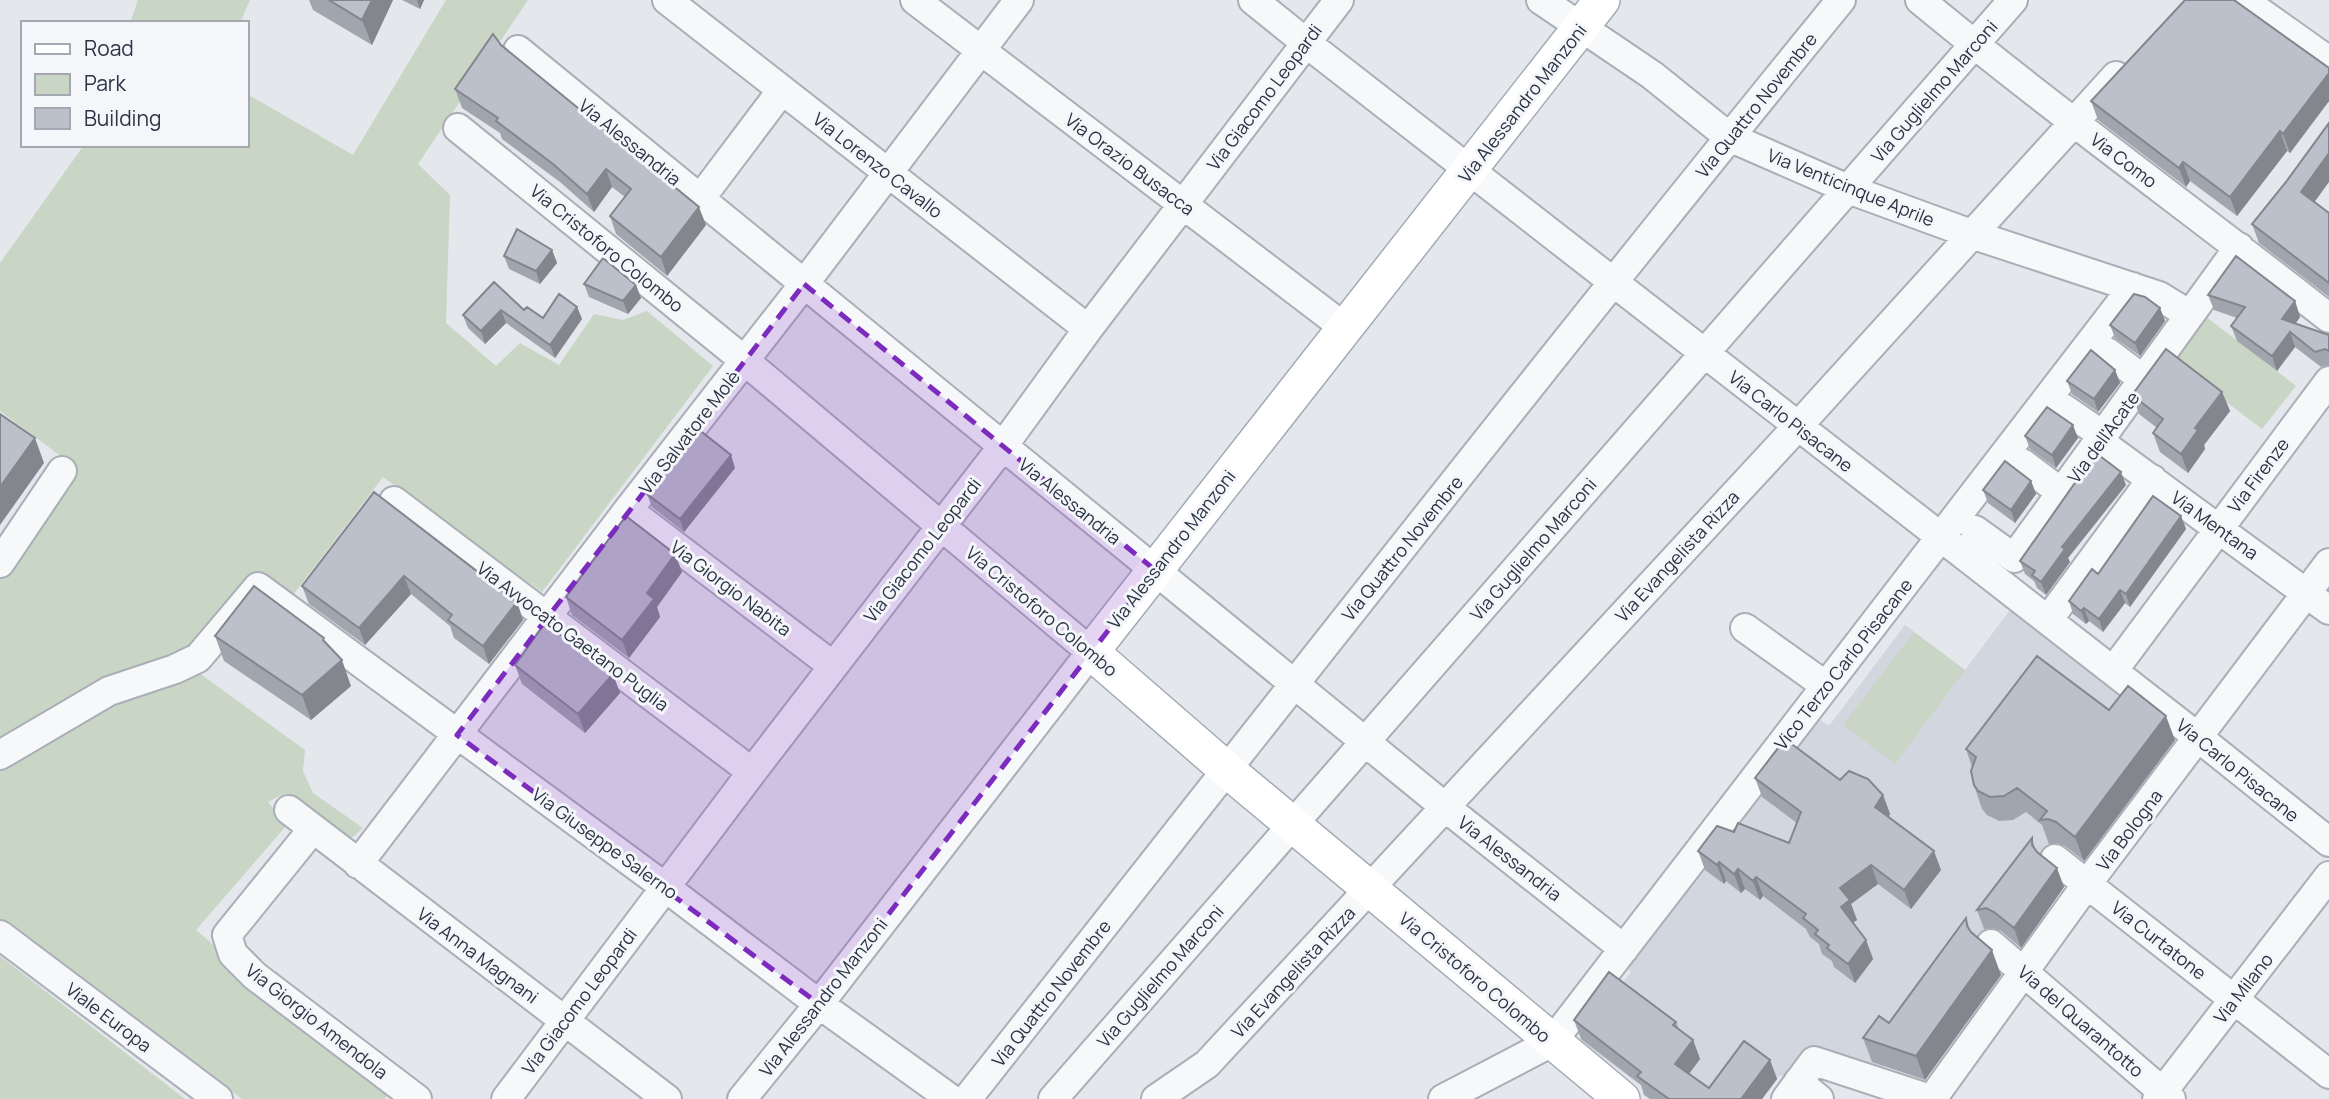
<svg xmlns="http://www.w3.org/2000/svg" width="2329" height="1099" font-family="Manrope,sans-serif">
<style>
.built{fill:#d2d6de}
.green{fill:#c9d6c5}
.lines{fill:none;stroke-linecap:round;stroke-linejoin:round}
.minor-casing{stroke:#a9aeb7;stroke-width:32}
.major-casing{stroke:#a3abb8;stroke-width:38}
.minor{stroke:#f7f8fa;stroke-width:28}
.major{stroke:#fff;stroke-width:35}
.wall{fill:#a1a5ae}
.shaded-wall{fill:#83868d}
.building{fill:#bbc0ca;stroke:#83868d;stroke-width:2}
.marked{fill:#7b2cbf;fill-opacity:0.2;stroke:#7b2cbf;stroke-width:5;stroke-dasharray:14 9;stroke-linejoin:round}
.labels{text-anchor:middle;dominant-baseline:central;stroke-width:6;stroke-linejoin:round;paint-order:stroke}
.street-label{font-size:18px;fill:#2b3445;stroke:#f4f6f9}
</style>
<rect width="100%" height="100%" fill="#e4e7ec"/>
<path class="built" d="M2010 610 2139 706 2137 726 1880 1071 1808 1046 1783 1078 1780 1075 1762 1099H1650L1644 1095 1647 1090 1580 1041 1584 1035 1579 1031 1619 978 1624 981 1631 972 1627 968 1816 717 1829 726 1905 625 1965 670Z"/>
<path class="green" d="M138 0H250L240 23H130Z
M446 0H528L418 164 450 195 446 323 496 366 520 343 559 365 594 314 623 320 647 311 713 366 542 592 383 477 290 599 195 670 305 750 303 771 313 793 363 828 349 840 294 796H280L268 802 286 826 196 930 389 1095 384 1099H242L0 921V579L77 468 0 411V263L84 145H247V94L353 155Z
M2205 316 2296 386 2262 429 2171 360Z
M1914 632 1965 670 1895 764 1843 725Z
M0 956 185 1099H0Z"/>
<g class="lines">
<defs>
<path id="minor" d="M667 0 1088 329
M915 0 1345 328
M1253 0 1305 42 2199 738 2329 842
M1541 0 1652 75 1729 137 1848 189 1971 234 2159 296 2190 315
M1920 0C2053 110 2193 211 2329 318
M2243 0 2329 61
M518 50 1445 807 1624 949
M458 128 745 361 1091 652 819 1004 742 1099
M700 199 782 90
M2107 352 2144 380
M2063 408 2104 436
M2100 442 2329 610
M2022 463 2062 493
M394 501 752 772
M628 510 833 666
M1975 530 2014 558 2239 247
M0 563 62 471
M2048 620 2152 479
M1745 628 1826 686
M2113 671 2329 381
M0 755 109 691 175 669 198 658 258 587 665 887 819 1004 951 1099
M289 810 667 1099
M312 830 227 935 233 954 255 976 417 1099
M2055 859 2329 1074
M358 864 628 510 804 284 1019 0
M0 935 218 1099
M1991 944 2171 1099
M1798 1082 1819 1099
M506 1099 752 772 1003 446 1088 329 1339 0
M967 1099C1257 732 1545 363 1841 0
M1053 1099 2013 0
M1156 1099 1207 1064 1798 426 2116 76
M1443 1099 1552 1042 2133 287
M1786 1099 1814 1061 1930 1099
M1932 1099 2087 884 2329 563
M2157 1099 2329 876"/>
<path id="major" d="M1602 0 1091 652 1227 770 1622 1099"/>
</defs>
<use href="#minor" class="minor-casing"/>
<use href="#major" class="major-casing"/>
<use href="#minor" class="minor"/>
<use href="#major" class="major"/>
</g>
<path class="wall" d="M309 0H393L372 45 313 10Z
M402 0H424L420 9Z
M501 45 706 225 667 276 616 234 610 216 625 197 612 187 594 212 560 182 502 139 500 133 462 108 455 89Z
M2329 68V101L2290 153 2287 151 2237 216 2190 181 2186 187 2098 120 2091 101Z
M2314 202 2329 213V297L2259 243 2252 224Z
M552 250 557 263 540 284 509 269 504 256Z
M494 282 524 310 543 318 577 307 582 319 555 358 506 323 485 344 468 328 463 315Z
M584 284 636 285 641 298 628 314 589 297Z
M2208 295 2295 301 2300 317 2295 324 2329 335V365L2321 367 2295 347 2277 371 2237 341 2231 326 2237 318 2214 310Z
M2160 308 2165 321 2140 356 2115 338 2110 325Z
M2115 370 2120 383 2098 412 2072 394 2067 381Z
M2222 392 2230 411 2204 445 2205 449 2188 473 2160 452 2153 433 2157 428 2139 414 2132 395Z
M2025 436 2078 438 2056 468 2030 449Z
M735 468 684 532 652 507 647 494Z
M2031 481 2036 494 2015 523 1988 503 1983 490Z
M2126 485 2068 558 2070 562 2046 595 2037 588 2034 581 2025 574 2020 561Z
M374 492 517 602 523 620 489 664 454 638 450 626 411 594 365 645 309 604 302 586Z
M2181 516 2186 529 2130 607 2125 603 2103 632 2089 621 2086 624 2073 614 2069 601 2098 574Z
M675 554 682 572 657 607 660 617 629 658 572 615 566 597Z
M215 636 326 643 351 686 311 720 224 661Z
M515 665 620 693 585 733 522 684Z
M2109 710 2175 740 2084 861 2065 846 2057 843 2049 844 2042 825 2026 812 2013 820 1999 821 1987 815 1982 809 1974 785 1972 767 1966 749Z
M1755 778 1840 780 1883 795 1890 814 1889 817 1941 870 1911 909 1878 884 1851 904 1857 920 1853 922 1866 940 1873 959 1855 983 1834 967 1832 961 1822 954 1819 944 1810 937 1806 929 1763 896 1760 900 1745 889 1741 893 1726 881 1724 884 1705 870 1698 851 1734 832 1789 843 1797 823 1762 797Z
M2032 838 2036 851 2064 887 2021 948 2001 931 1993 928 1984 929 1977 910Z
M1966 918 1971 932 2001 975 1925 1080 1872 1062 1863 1038 1889 1023Z
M1574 1020 1676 1022 1679 1029 1693 1040 1700 1059 1689 1074 1709 1088 1770 1060 1777 1079 1762 1099H1650L1644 1095 1641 1085 1581 1039Z"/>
<path class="shaded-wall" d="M372 0H393L372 45 362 20Z
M417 0H424L420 9Z
M2329 73V101L2290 153 2283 134Z
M2280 131 2287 151 2237 216 2230 197Z
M2329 153V182L2308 211 2301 192Z
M2183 162 2190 181 2186 187 2179 168Z
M606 169 612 187 594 212 587 194Z
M699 207 706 225 667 276 661 257Z
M552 250 557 263 540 284 536 271Z
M636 285 641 298 628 314 623 301Z
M2295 301 2300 317 2290 332 2295 347 2277 371 2272 356 2282 319Z
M577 307 582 319 555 358 550 345Z
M2160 308 2165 321 2140 356 2135 343Z
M501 310 506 323 485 344 481 331Z
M2115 370 2120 383 2098 412 2094 399Z
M2222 392 2230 411 2204 445 2205 449 2188 473 2181 454 2195 428Z
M2073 425 2078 438 2056 468 2052 455Z
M35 438 44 463 0 525V487Z
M731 455 735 468 684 532 680 519Z
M2121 472 2126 485 2068 558 2070 562 2046 595 2041 582 2062 547Z
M2031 481 2036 494 2015 523 2011 510Z
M2181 516 2186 529 2130 607 2126 594Z
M675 554 682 572 657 607 660 617 629 658 622 640 647 593Z
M404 576 411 594 365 645 359 628Z
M2120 590 2125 603 2103 632 2099 619Z
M517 602 523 620 489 664 483 646Z
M2084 608 2089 621 2086 624 2081 611Z
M342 660 351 686 311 720 302 695Z
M613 674 620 693 585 733 578 714Z
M2166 716 2175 740 2084 861 2075 837Z
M1883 795 1890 814 1882 826 1875 807Z
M1934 851 1941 870 1911 909 1904 890Z
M1719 862 1726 881 1724 884 1717 865Z
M1871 865 1878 884 1851 904 1857 920 1848 926 1841 907 1840 888Z
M2057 868 2064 887 2021 948 2014 928Z
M1738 869 1745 889 1741 893 1734 874Z
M1756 877 1763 896 1760 900 1753 881Z
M1866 940 1873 959 1855 983 1848 964Z
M1992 950 2001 975 1925 1080 1916 1056Z
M1693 1040 1700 1059 1682 1083 1675 1064Z
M1770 1060 1777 1079 1762 1099H1741Z"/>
<path class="building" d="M329 0H372L362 20Z
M2185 0H2234L2329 68V73L2283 134 2280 131 2230 197 2183 162 2179 168 2091 101Z
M493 34 501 45 699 207 661 257 610 216 631 189 606 169 587 194 553 164 496 121 498 118 455 89Z
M2329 123V153L2301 192 2329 213V283L2252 224 2286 182Z
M517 229 552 250 536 271 504 256Z
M2236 256 2295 301 2282 319 2329 335V351L2325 349 2315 352 2290 332 2272 356 2231 326 2245 307 2208 295Z
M603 258 636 285 623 301 584 284Z
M494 282 524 310 527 307 543 318 559 294 577 307 550 345 501 310 481 331 463 315Z
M2134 294 2145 297 2160 308 2135 343 2110 325Z
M2166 349 2222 392 2195 428 2198 430 2181 454 2153 433 2163 419 2132 395Z
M2091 350 2115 370 2094 399 2067 381Z
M2047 407 2073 425 2052 455 2025 436Z
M0 414 35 438 0 487Z
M698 429 731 455 680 519 647 494Z
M2096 453 2121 472 2062 547 2065 549 2041 582 2032 575 2035 571 2020 561Z
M2005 461 2031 481 2011 510 1983 490Z
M374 492 517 602 483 646 448 620 452 615 404 576 359 628 302 586Z
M2153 496 2181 516 2126 594 2120 590 2099 619 2084 608 2081 611 2069 601 2092 569 2098 574Z
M626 516 675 554 647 593 654 599 622 640 566 597Z
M254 586 324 638 323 640 342 660 302 695 215 636Z
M545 623 613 674 578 714 515 665Z
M2037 656 2109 710 2128 686 2166 716 2075 837 2056 822 2048 819 2040 820 2047 811 2017 788 2004 796 1990 797 1978 791 1974 785 1971 771 1976 757 1966 749Z
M1785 739 1840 780 1849 771 1868 779 1883 795 1875 807 1934 851 1904 890 1871 865 1840 888 1850 900 1841 907 1866 940 1848 964 1827 948 1829 945 1815 934 1818 930 1803 918 1806 914 1756 877 1753 881 1738 869 1734 874 1719 862 1717 865 1698 851 1717 826 1734 832 1738 823 1789 843 1801 812 1755 778Z
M2032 838V845L2037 852 2057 868 2014 928 1994 912 1986 908 1977 910Z
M1966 918 1967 926 1971 932 1992 950 1916 1056 1863 1038 1879 1016 1889 1023Z
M1609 972 1676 1022 1673 1025 1693 1040 1675 1064 1709 1088 1744 1041 1770 1060 1741 1099H1669L1637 1076 1641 1072 1574 1020Z"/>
<path class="marked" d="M804 284 1155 570 819 1004 457 735Z"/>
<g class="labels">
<g class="street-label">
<text transform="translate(1934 91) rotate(-49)">Via Guglielmo Marconi</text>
<text transform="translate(1264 97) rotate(-53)">Via Giacomo Leopardi</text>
<text transform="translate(1522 103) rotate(-52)">Via Alessandro Manzoni</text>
<text transform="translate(1756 105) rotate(-51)">Via Quattro Novembre</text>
<text transform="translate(630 142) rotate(39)">Via Alessandria</text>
<text transform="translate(2124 160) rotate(37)">Via Como</text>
<text transform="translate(1130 164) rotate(37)">Via Orazio Busacca</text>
<text transform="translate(878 165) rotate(38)">Via Lorenzo Cavallo</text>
<text transform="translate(1851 187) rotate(22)">Via Venticinque Aprile</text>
<text transform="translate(607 248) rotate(39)">Via Cristoforo Colombo</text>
<text transform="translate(1791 421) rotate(38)">Via Carlo Pisacane</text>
<text transform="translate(689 432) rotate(-52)">Via Salvatore Molè</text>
<text transform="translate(2103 437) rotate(-54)">Via dell'Acate</text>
<text transform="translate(2258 475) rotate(-53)">Via Firenze</text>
<text transform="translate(1070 501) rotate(39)">Via Alessandria</text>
<text transform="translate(2215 525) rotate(36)">Via Mentana</text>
<text transform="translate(1402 548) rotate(-51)">Via Quattro Novembre</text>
<text transform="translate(1171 549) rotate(-52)">Via Alessandro Manzoni</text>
<text transform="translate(1533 549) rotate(-49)">Via Guglielmo Marconi</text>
<text transform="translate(922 550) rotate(-52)">Via Giacomo Leopardi</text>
<text transform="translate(1677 556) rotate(-47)">Via Evangelista Rizza</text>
<text transform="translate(731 588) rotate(37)">Via Giorgio Nabita</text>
<text transform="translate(1042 611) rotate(40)">Via Cristoforo Colombo</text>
<text transform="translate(573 636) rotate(37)">Via Avvocato Gaetano Puglia</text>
<text transform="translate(1843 664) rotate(-52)">Vico Terzo Carlo Pisacane</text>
<text transform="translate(2238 770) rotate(39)">Via Carlo Pisacane</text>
<text transform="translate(2129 830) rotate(-53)">Via Bologna</text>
<text transform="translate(605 843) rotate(36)">Via Giuseppe Salerno</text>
<text transform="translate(1510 858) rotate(38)">Via Alessandria</text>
<text transform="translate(2159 940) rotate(38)">Via Curtatone</text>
<text transform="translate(478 955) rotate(37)">Via Anna Magnani</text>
<text transform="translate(1293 972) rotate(-47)">Via Evangelista Rizza</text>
<text transform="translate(1160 976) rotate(-49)">Via Guglielmo Marconi</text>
<text transform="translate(1475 977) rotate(40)">Via Cristoforo Colombo</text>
<text transform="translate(2243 988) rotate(-52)">Via Milano</text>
<text transform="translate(1051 993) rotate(-52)">Via Quattro Novembre</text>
<text transform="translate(823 997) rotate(-52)">Via Alessandro Manzoni</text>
<text transform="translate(579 1001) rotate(-53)">Via Giacomo Leopardi</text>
<text transform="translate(109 1017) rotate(37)">Viale Europa</text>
<text transform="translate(317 1021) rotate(38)">Via Giorgio Amendola</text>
<text transform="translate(2081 1021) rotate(41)">Via del Quarantotto</text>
</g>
</g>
<rect x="21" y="21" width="228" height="126" fill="#f4f6f9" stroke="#a4a8b1" stroke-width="2"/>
<rect x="35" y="44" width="35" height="10" fill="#ffffff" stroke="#a4a8b1" stroke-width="2"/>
<text x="84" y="56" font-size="21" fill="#2b3445">Road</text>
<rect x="35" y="74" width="35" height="21" fill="#c9d6c5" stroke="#a4a8b1" stroke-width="2"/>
<text x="84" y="91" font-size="21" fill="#2b3445">Park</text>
<rect x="35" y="108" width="35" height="21" fill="#bbc0ca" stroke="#a4a8b1" stroke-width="2"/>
<text x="84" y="126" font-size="21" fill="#2b3445">Building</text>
</svg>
